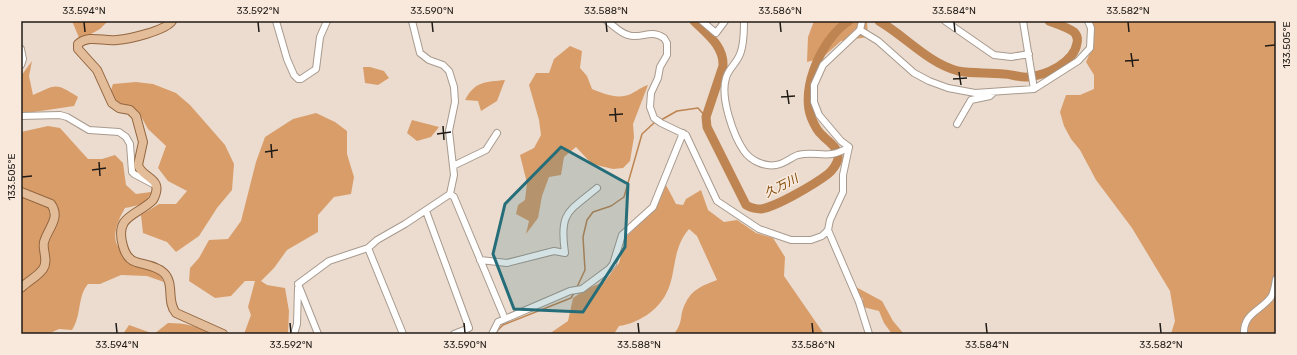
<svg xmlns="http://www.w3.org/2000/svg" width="1297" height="355" font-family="Rubik,'Noto Sans JP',sans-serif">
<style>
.forest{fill:#d99d6a}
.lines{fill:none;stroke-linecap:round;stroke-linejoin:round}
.stream{stroke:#be8451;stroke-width:1.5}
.river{stroke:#be8451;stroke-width:9}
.minor-casing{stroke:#a89a8e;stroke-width:8}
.major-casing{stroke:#93663f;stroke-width:10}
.minor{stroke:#fff;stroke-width:6}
.major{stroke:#e3bc99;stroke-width:8}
.marked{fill:#266d7a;fill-opacity:0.2;stroke:#266d7a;stroke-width:3;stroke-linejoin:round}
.ticks{fill:none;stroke:#201b16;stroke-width:1.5}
.labels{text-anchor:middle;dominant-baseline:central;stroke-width:3;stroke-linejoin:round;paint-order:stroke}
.water-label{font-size:12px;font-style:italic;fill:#7d4604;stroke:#f9e9dc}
.neatline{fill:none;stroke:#201b16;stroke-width:1.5}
.ticks-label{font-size:10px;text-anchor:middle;fill:#201b16}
</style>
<rect width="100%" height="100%" fill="#ebdccf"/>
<path class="forest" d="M72 21H108L100 29 80 40Z
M814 21H867L868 37 841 41 822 58 807 62 808 37Z
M1089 21H1276V334H1171L1175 321 1170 291 1132 228 1096 180 1080 150 1071 139 1064 126 1060 112 1066 95H1080L1094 89V75L1086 62 1092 48Z
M570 46 582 51 580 68 587 76 592 89C601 93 615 98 624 96 633 95 640 87 648 85L633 124 634 137 630 161 623 168 613 169 592 164 576 147 564 157 561 175 549 177 542 196 538 218 526 234 529 221 516 214 518 205 525 200 527 183 520 155 534 148 541 135 539 120 529 85 536 73H549L554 59Z
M32 61 29 76 33 95C57 85 54 82 78 97L74 106 27 113 21 111V76Z
M363 67H370L384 71 389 78 378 85 365 83Z
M505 80 497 101 481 111 478 101 465 100C475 81 486 82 505 80Z
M136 82 153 84 176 93 190 105 225 145 234 164 232 190 217 208 199 236 176 252 167 242 143 233 141 215 159 204H176L187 191 168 181 158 168 166 146 148 129 138 111 119 106 109 96 113 84Z
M316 113 335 122 347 131V154L354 177 351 194 334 197 318 215V232L287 250 274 268 261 281 267 285 285 288 289 311 288 334H244L251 315 248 307 255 281H245L231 296 215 298 189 281 190 268 199 258 209 240 228 239 241 221 256 162 265 137 293 119Z
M412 120 439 127 431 137 417 141 407 133Z
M48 126 60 128 88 159H102L115 155 123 163 126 185 136 194 151 192C147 204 137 206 125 208 93 264 148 251 164 282L147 276 121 275 100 284H88C77 297 82 315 72 330L59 329 48 334H21V132Z
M666 185 676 204 683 205 686 199 701 190 708 210 724 222 737 220 756 233 773 238 785 257 784 276 824 334H674C684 321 679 316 685 304 691 290 703 285 717 280L697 236 689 229C665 257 684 289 647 315 637 321 631 324 619 326L614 334H549L568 321 573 298 586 289 604 282 619 263 626 237 656 208Z
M856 287 882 301 893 321 904 334H892L884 323 879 311 859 306 863 299 856 292Z
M168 323C184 323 198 326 212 334H123L129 325 154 334Z"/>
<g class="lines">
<path class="stream" d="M661 120 677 111 698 108 706 117
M577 287 585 270 583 237 587 220 593 212 611 206 624 197 642 134 655 122
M495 333 503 325 571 298 574 293"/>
<path class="river" d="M694 21C707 34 724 46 723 66L706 117 707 127 746 205C751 208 755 209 761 209 776 207 815 184 828 174 832 171 837 164 838 159 840 148 828 142 822 135 817 131 813 122 811 117 800 87 823 37 849 21
M879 21C905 36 928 63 958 71 973 74 988 72 1004 74 1011 74 1020 78 1028 77 1046 75 1074 63 1077 43 1078 39 1077 35 1074 32 1067 27 1057 24 1049 21"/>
<defs>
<path id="minor" d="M276 21 287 59 294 75 298 79H301L316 69 320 37 327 21
M607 21C613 25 620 33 628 35 641 40 650 28 664 38L667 43V55L660 67 658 78 651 93 650 107 654 118 661 123 686 135 717 201 759 229 791 240H811L822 236 828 230
M702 21 716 33 725 21
M744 21C744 31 744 45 740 54 737 63 728 69 726 78 720 97 733 135 744 151 751 161 765 167 776 165 785 164 791 157 798 155 818 150 827 161 849 147
M862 21 860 30 823 65 814 85V102L819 115 841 141 849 147 843 175V192L830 220 828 230 859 302 869 334
M945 21 994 55 1011 57 1029 54
M1023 21 1034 89
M860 30 878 41 914 73 929 81 948 88 975 93 1034 89 1078 61 1090 48 1091 28 1088 21
M21 49 23 59 21 65
M21 116 60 115 67 117 89 130 119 132 126 137 130 144 132 172 134 174 155 185
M957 124 971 100 990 96 993 93
M453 166 486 150 497 133
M450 194 454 197 505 319
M426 211 469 328 454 334
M368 248 403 334
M480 260 507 263 554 251 565 253C559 212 568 212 597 188
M298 284 329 261 368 248 377 240 405 224 450 194 454 175 449 131 455 102 454 87 449 71 443 65 429 60 420 53 412 21
M298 284 318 334
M294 334 297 324 298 288
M492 334 498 322 570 291 582 289 609 269 613 264 622 235 653 207 683 133
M1244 334C1243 313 1261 311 1271 297 1274 293 1275 285 1276 279"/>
<path id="major" d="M172 21C165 31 129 39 117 40 104 42 89 34 78 44V49L97 70 112 103 119 108 130 110 136 116 143 142 138 165C143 180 165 177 153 200 137 216 114 215 123 246 125 253 128 260 136 262 145 265 157 266 164 273 175 284 166 302 176 313L223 334
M21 192 51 204C61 218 48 228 44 242 42 251 49 260 43 269 37 277 28 281 21 288"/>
</defs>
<use href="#minor" class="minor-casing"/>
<use href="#major" class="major-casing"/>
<use href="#minor" class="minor"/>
<use href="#major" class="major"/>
</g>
<path class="marked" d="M561 147 628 184 625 247 583 312 514 309 493 254 505 204Z"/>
<path class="ticks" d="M84 22 85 32M258 22 259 32M432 22 433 32M606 22 607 32M780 22 781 32M954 22 955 32M1128 22 1129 32M1265 46 1275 45M1131 53 1133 67M1125 61 1139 60M959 72 961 85M953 79 967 78M787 90 789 104M781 97 795 96M615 108 616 122M609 115 623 114M443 126 444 140M437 134 451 132M271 144 272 158M265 152 278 150M99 162 100 176M92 170 106 168M22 177 32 176M116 323 117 333M290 323 291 333M464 323 465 333M638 323 639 333M812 323 813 333M986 323 987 333M1160 323 1161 333"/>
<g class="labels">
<g class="water-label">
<text transform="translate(781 186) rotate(-27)">久万川</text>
</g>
</g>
<rect width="1297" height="355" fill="none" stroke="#f9e9dc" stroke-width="44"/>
<rect x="22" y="22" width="1253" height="311" class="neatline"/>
<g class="ticks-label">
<text x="84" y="14">33.594°N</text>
<text x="258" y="14">33.592°N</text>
<text x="432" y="14">33.590°N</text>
<text x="606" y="14">33.588°N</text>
<text x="780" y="14">33.586°N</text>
<text x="954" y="14">33.584°N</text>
<text x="1128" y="14">33.582°N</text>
<text transform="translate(1286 45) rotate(-90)" y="4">133.505°E</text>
<text transform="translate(11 177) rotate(-90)" y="4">133.505°E</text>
<text x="117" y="348">33.594°N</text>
<text x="291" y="348">33.592°N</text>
<text x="465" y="348">33.590°N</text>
<text x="639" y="348">33.588°N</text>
<text x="813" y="348">33.586°N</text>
<text x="987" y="348">33.584°N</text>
<text x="1161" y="348">33.582°N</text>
</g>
</svg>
